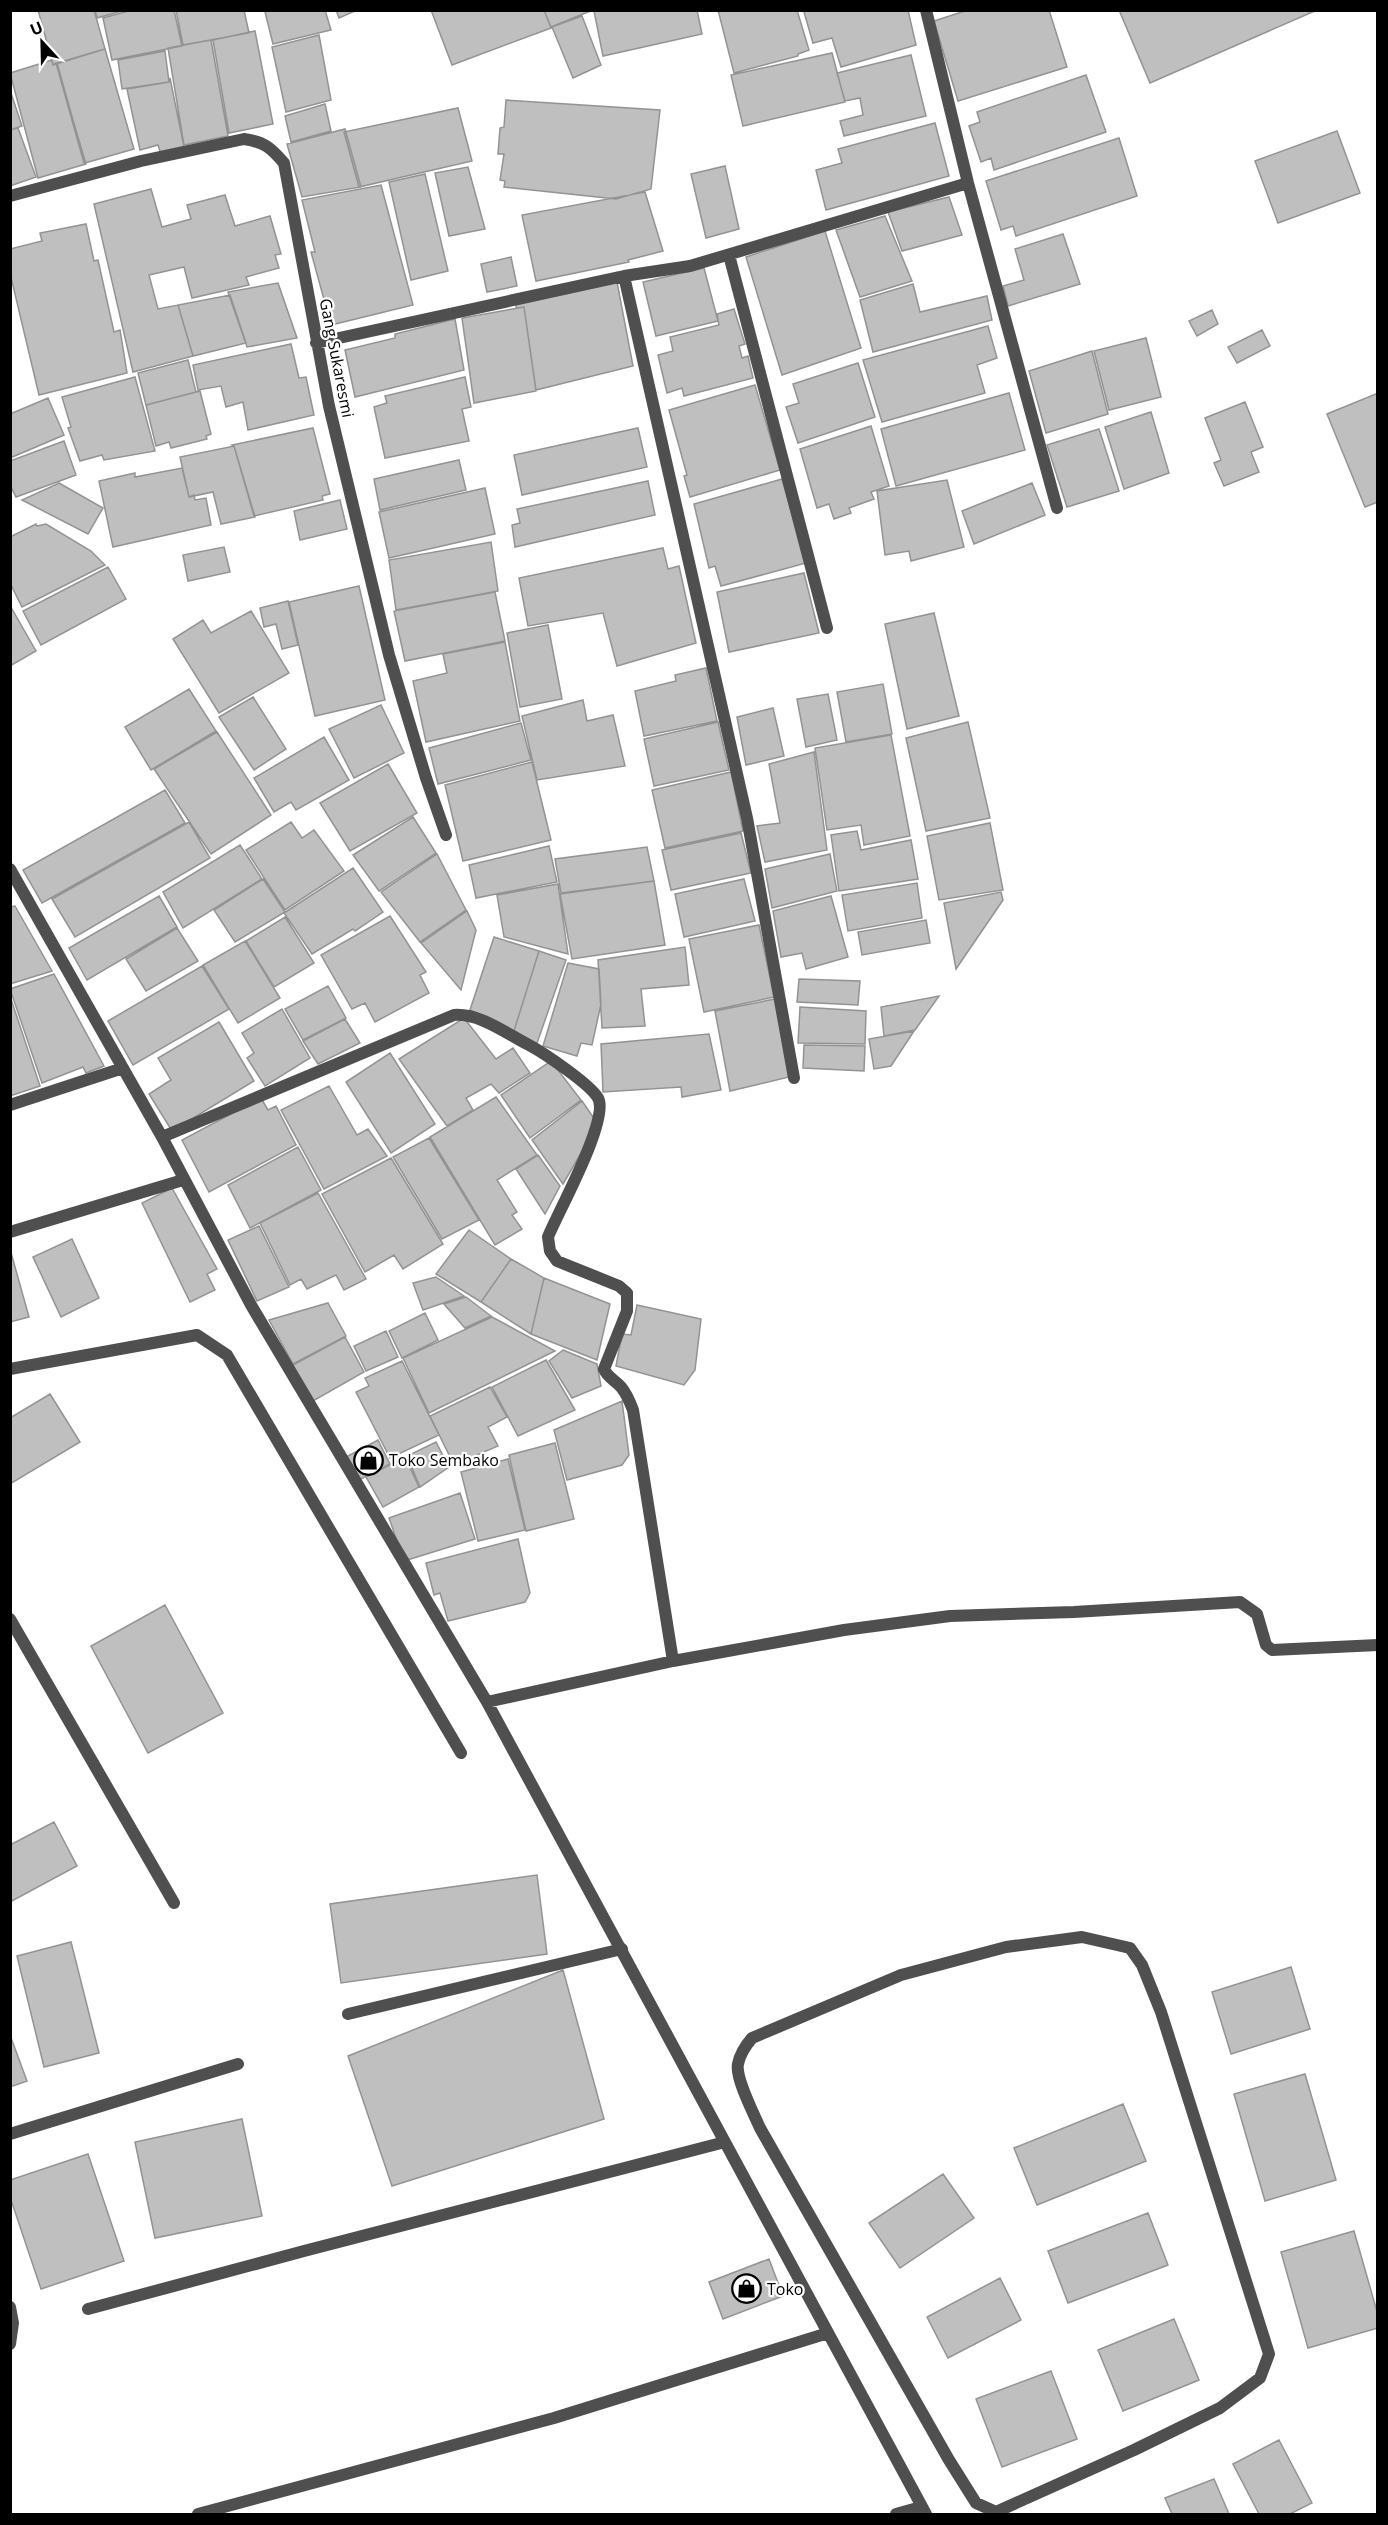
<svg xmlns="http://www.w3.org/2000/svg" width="1388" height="2525" font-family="'Open Sans',sans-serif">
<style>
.building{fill:#bfbfbf;stroke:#939393;stroke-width:1.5}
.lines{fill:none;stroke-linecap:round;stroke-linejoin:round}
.service{stroke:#4f4f4f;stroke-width:12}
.minor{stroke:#4f4f4f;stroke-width:12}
.labels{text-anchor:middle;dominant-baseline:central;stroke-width:4.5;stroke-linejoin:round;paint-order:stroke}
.street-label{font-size:16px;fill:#000;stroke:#fff}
.poi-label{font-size:16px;fill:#000;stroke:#fff;text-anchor:start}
</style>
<rect width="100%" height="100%" fill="#fff"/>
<path class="building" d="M38 10H94L105 49 53 65Z
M95 10H125L97 18Z
M132 10H174L182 46 112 60 103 18Z
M176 10H244L249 33 183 45Z
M270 10H325L331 30 273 44 265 12Z
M336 10H357L339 18Z
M431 10H544L551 28 452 65Z
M544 10H593L551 27Z
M697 10 702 34 603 56 594 11Z
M718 10H797L809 50 798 54V56L734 73Z
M810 10H908L916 45 841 67 832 38 813 43 804 12Z
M968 10H1049L1067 67 958 101 934 21Z
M1119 10H1317L1150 83Z
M582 16 601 65 573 78 552 27Z
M255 31 273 124 229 133 213 40Z
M319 35 331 100 286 112 272 47Z
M211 40 228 136 184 145 168 48Z
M105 49 134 149 85 163 57 63Z
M165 51 169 82 122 89 118 60Z
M832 53 845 102 743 126 731 75Z
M911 55 926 116 844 136 840 121 863 115 860 98 845 101 837 73Z
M52 60 53 65 56 63 86 164 38 178 10 73Z
M57 63 85 163H84L56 63Z
M1086 75 1106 132 994 170 991 158 981 162 969 126 980 122 977 112Z
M170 78 184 147 161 154 158 145 140 150 127 89 169 82Z
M10 90 22 126 10 130Z
M506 100 660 110 651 189 616 199 504 187 505 181 500 180 504 154H498L500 128 504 127Z
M325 104 331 131 291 142 285 116Z
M458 108 472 161 359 187 344 132Z
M935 123 949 176 826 210 816 170 842 163 838 149Z
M18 128 36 177 10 186V130Z
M345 129 361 187 302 197 287 144Z
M1337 131 1360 193 1278 223 1255 161Z
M1119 138 1137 196 1016 236 1013 226 1001 230 986 181Z
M725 166 739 229 706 238 691 174Z
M468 167 485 229 449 236 435 173Z
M425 174 448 271 411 280 389 182Z
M381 185 413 305 331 325 311 252H315L302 200Z
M151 189 162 227 191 219 187 205 225 195 235 226 270 216 281 254 275 255 279 268 246 277 249 285 192 298 184 267 149 275 158 309 178 305 193 356 133 372 94 204Z
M645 192 663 251 628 260 629 262 536 281 522 215Z
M949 197 962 235 902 251 888 212Z
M885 216 912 281 860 297 836 230Z
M86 224 94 261 98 260 114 332 120 330 127 373 39 395 10 273V249L42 241 40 233Z
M825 231 861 348 782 375 746 257Z
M1063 234 1080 284 1008 306 1003 286 1024 280 1015 249Z
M511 257 517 286 487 292 481 264Z
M704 268 718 321 656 336 643 282Z
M617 282 633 366 536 390 524 307 516 308V305Z
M278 283 297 338 247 347 228 292Z
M913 284 920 312 987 296 992 320 873 352 860 300Z
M230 295 246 343 193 356 178 305Z
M524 307 536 391 474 403 462 318Z
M734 309 745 344 739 346 742 358 748 356 753 378 684 396 682 388 667 393 658 355 673 351 670 337 719 325 717 314Z
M1212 310 1218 324 1197 336 1189 321Z
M455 319 464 370 355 397 345 350 395 338V334Z
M988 326 997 358 977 365 985 393 882 422 863 360Z
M1262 330 1270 346 1237 363 1228 347Z
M1146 338 1161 397 1109 410 1094 351Z
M291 344 299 378 306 377 314 415 248 430 243 402 226 407 221 386 198 390 193 365Z
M1092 351 1108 414 1046 433 1029 371Z
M188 360 196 392 146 405 138 373Z
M858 363 875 417 798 443 786 407 799 403 793 384Z
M135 377 155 451 104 460 102 455 80 461 68 428 71 427 62 397Z
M465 377 471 407 462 409 469 441 385 458 374 407 387 403 385 396Z
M755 385 780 470 690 497 684 476 687 475 669 410Z
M200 391 211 434 206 436 207 439 171 448 169 442 156 446 146 405Z
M1009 393 1025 450 896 486 881 429Z
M1378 393V502L1365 507 1327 414Z
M48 398 64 435 10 458V414Z
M1245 402 1263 447 1251 452 1259 472 1224 486 1214 463 1221 460 1205 418Z
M1151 412 1169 473 1124 489 1105 427Z
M871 426 889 486 871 492 874 499 849 508 851 513 834 519 829 504 817 508 800 449Z
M313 428 330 494 322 496 323 500 254 516 234 446 232 445Z
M638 428 647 467 522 495 514 455Z
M1099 429 1119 491 1067 507 1047 445Z
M64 441 76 475 16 497 10 485V461Z
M234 446 255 517 221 524 213 492 189 497 180 457Z
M459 460 466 490 380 510 374 479Z
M182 468 189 497 194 495 195 500 206 498 211 525 113 547 99 481 135 473V477Z
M782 479 806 563 721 586 715 566 709 568 694 504Z
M947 480 964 547 911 561 909 551 885 555 877 491Z
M648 481 655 515 515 547 512 525 520 523 517 509Z
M59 483 103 508 88 534 22 500Z
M1032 483 1045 515 974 544 962 511Z
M485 488 495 534 389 558 379 512Z
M340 500 347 529 300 540 294 511Z
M36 524 37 526 46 524 91 551 105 565 22 607 10 583V537Z
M491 542 498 591 396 610 389 560Z
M224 547 230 572 188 581 183 555Z
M663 548 668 569 679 566 696 643 617 666 603 613 528 626 519 578Z
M108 567 126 599 41 645 23 611Z
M804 573 819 633 729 652 717 592Z
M359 586 385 700 315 716 289 602Z
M495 592 505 641 405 661 394 611Z
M288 601 298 645 282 649 276 624 264 627 260 608Z
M12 609 36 651 10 666V610Z
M251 611 289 673 219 713 173 639 203 620 211 633Z
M934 613 959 716 907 729 885 624Z
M548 625 562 699 520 707 507 633Z
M505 642 520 721 426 742 413 681 447 673 443 654Z
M706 668 717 721 644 736 635 691 676 681 675 675Z
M883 684 892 734 846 742 837 692Z
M189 689 216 731 151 770 125 727Z
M828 694 837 740 806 747 797 699Z
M253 697 286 749 254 770 219 717Z
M583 700 587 721 613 715 625 766 537 780 522 716Z
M381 705 404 753 354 778 329 729Z
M773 708 784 756 746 765 737 717Z
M718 722 729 770 654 786 644 739Z
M968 722 990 818 926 831 906 738Z
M521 723 531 760 438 784 429 748Z
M217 732 271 815 211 854 154 769Z
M891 735 910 836 864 845 861 825 827 830 815 748Z
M324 737 349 780 296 810 291 802 274 812 254 778Z
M814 752 827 850 765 862 757 826 780 823 769 764Z
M532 762 551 840 463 861 445 785Z
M388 764 417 813 350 851 320 803Z
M731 772 743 831 665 848 652 790Z
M165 790 185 823 42 903 23 870Z
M413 817 436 853 379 891 353 855Z
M189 822 210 858 75 937 52 899Z
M291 822 302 838 314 830 344 871 285 910 246 850Z
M990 823 1003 890 939 900 927 836Z
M857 831 861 850 911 840 918 879 839 891 831 835Z
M741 833 751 873 671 890 662 850Z
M240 845 262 879 183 928 163 892Z
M549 846 557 882 476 898 469 865Z
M647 847 654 881 561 893 555 859Z
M437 854 466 910 420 942 381 892Z
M830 854 837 891 772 908 765 869Z
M353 868 383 912 355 931 353 929 312 954 284 913Z
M263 879 285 912 235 942 214 910Z
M744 879 755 921 684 937 675 894Z
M654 881 665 945 572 959 560 894Z
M917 883 922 918 848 931 842 895Z
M558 884 568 954 504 937 497 895Z
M1001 892 1003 900 956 969 944 903Z
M159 896 177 927 87 980 69 948Z
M831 896 848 957 806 969 802 953 781 957 773 911Z
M15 906 52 971 10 984V907Z
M467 911 476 930 461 990 421 943Z
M390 916 426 972 420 975 429 993 375 1022 365 1003 352 1009 321 955Z
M285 917 314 963 274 987 246 941Z
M926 920 930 943 862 955 858 932Z
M759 925 774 997 704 1012 689 939Z
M177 928 198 961 146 991 126 959Z
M494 937 539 951 513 1034 470 1010Z
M245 941 280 998 238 1023 203 965Z
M685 947 689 985 641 989 645 1026 602 1028 598 960Z
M539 951 566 960 536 1046 513 1034Z
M568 963 599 969 601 1004 592 1045 581 1043 577 1056 543 1046Z
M202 966 229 1009 133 1065 108 1021Z
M54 974 104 1066 86 1073 83 1067 42 1083 10 989Z
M799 979 860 981 858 1005 797 1002Z
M328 986 346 1018 303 1040 285 1009Z
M10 996 40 1086 10 1096Z
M939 996 915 1030 884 1036 881 1007Z
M775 999 789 1077 730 1091 715 1011Z
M800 1007 866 1011 865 1044 798 1043Z
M282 1009 310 1058 265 1086 247 1058 254 1053 242 1033Z
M464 1018 496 1059 513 1048 530 1073 499 1093 491 1084 466 1098 473 1110 447 1126 399 1059Z
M345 1019 360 1043 318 1064 303 1041Z
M219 1022 254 1081 172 1131 149 1094 171 1080 158 1058Z
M914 1031 891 1066 874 1069 869 1039Z
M709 1034 721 1090 682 1097 681 1087 603 1092 601 1044Z
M804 1045 865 1046 864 1071 803 1068Z
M390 1053 435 1124 391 1153 346 1082Z
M551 1061 581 1100 530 1138 501 1095Z
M329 1086 357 1135 368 1129 387 1156 324 1189 281 1110Z
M496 1097 537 1155 497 1180 517 1212 512 1215 522 1229 495 1245 430 1137Z
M261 1098 268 1110 276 1106 296 1145 209 1192 182 1140Z
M582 1101 598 1124 563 1184 532 1140Z
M429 1138 479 1220 442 1239 393 1157Z
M298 1147 321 1190 250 1228 228 1185Z
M538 1155 560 1186 545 1214 516 1169Z
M391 1158 443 1244 403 1269 394 1255 365 1272 322 1194Z
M172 1188 217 1269 207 1274 215 1290 190 1302 142 1203Z
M318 1193 366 1279 344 1290 336 1275 307 1289 301 1279 290 1285 260 1223Z
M259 1226 289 1287 257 1301 228 1240Z
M469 1230 511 1259 481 1302 436 1274Z
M72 1239 99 1298 61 1317 33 1257Z
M10 1249 29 1317 10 1322Z
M511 1259 544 1278 531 1334 481 1302Z
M436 1277 464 1296 423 1310 413 1283Z
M544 1278 610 1304 597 1360 531 1334Z
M466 1297 491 1316 465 1328 444 1304Z
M328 1303 346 1336 293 1364 269 1320Z
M637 1305 701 1319 695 1370 684 1385 616 1366 622 1334 631 1335Z
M425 1313 438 1340 402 1358 389 1331Z
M492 1317 555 1351 429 1413 403 1358Z
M386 1331 398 1357 366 1371 354 1346Z
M345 1337 364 1372 313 1401 293 1365Z
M563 1350 597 1364 601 1386 572 1398 549 1361Z
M546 1360 575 1410 518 1436 492 1387Z
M402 1361 439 1435 390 1458 356 1392 369 1386 365 1378Z
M490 1387 507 1417 488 1427 498 1446 454 1465 430 1416Z
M50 1394 80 1442 10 1484V1418Z
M622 1401 629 1455 622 1465 567 1480 554 1430Z
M378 1440 390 1464 359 1480 346 1457Z
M436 1442 449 1467 420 1487 407 1456Z
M555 1443 574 1519 526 1531 509 1455Z
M405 1457 419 1487 383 1507 366 1477Z
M508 1459 525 1530 478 1541 461 1472Z
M460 1493 475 1539 404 1561 389 1518Z
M518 1539 530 1593 525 1602 448 1621 440 1593 434 1595 426 1563Z
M165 1605 223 1713 148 1753 91 1646Z
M54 1822 77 1866 10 1902V1845Z
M537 1875 547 1954 341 1983 330 1904Z
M71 1942 99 2053 44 2067 17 1956Z
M1291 1967 1310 2029 1231 2054 1212 1992Z
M563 1970 604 2119 392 2186 348 2056Z
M10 2035 27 2081 10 2087Z
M1305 2074 1336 2180 1265 2201 1234 2094Z
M1123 2104 1146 2161 1037 2205 1014 2148Z
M242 2119 262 2216 155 2238 135 2142Z
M88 2154 124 2261 41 2289 10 2197V2180Z
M943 2174 974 2218 900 2268 869 2223Z
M1148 2213 1168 2265 1068 2303 1048 2251Z
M1354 2231 1378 2315V2328L1308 2348 1281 2252Z
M769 2259 783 2296 723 2319 709 2282Z
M1000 2278 1021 2320 948 2358 927 2317Z
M1174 2319 1199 2380 1123 2411 1098 2350Z
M1051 2371 1077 2439 1002 2467 976 2399Z
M1279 2440 1312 2503 1290 2514H1259L1233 2464Z
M1214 2479 1229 2514H1172L1165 2498Z"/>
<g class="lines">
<path class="service" d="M348 2014 622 1949"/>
<path class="minor" d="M926 10 968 183 1057 508
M10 196 141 161 244 139C265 142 271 148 284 163L329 406 389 655 426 778 446 835
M729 255 827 628
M624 276 747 818 794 1078
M316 343 624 276 690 266 968 183
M10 869 162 1137 251 1305 487 1702 926 2514
M10 1105 123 1068
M162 1137 454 1015C480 1013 507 1034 529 1045 544 1053 590 1084 598 1098 610 1119 558 1212 548 1237L550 1251 557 1261 619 1286 627 1293V1311L604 1369C608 1378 615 1380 621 1387 627 1394 630 1402 633 1410L673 1661
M10 1232 183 1180
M10 1369 197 1335 227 1355 461 1753
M10 1619 174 1903
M487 1702 673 1661 844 1630 950 1616 1074 1612 1240 1602 1257 1614 1266 1645 1272 1650 1378 1645
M10 2134 238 2064
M10 2307 13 2323 10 2344
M88 2309 304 2251 725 2142
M996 2512 1134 2450 1220 2408 1260 2378 1269 2354 1161 2012 1142 1965 1130 1948 1082 1937 1006 1947 901 1975 752 2038C746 2045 740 2054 738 2064 735 2078 754 2114 760 2128L949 2460 976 2503 996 2512 997 2514
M198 2514 554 2418 828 2333
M896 2514 921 2507"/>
</g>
<defs>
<symbol id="shop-ring" viewBox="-11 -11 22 22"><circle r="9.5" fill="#fff" stroke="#000" stroke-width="1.5"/><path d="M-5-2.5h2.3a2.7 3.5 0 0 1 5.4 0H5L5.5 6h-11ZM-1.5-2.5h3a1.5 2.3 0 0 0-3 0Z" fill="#000"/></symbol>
</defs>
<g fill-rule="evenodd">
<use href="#shop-ring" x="352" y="1444" width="33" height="33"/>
<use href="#shop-ring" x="730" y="2272" width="33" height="33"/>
</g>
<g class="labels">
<g class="street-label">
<text transform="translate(337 358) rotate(79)">Gang Sukaresmi</text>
</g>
<g class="poi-label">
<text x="389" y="1460">Toko Sembako</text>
<text x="767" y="2289">Toko</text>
</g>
</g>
<rect width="1388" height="2525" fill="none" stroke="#000000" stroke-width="24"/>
<g transform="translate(42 42) rotate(338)" stroke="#ffffff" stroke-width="4.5" paint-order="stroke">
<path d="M0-4.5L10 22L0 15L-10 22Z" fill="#000000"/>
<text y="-9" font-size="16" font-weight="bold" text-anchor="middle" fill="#000000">U</text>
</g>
</svg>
